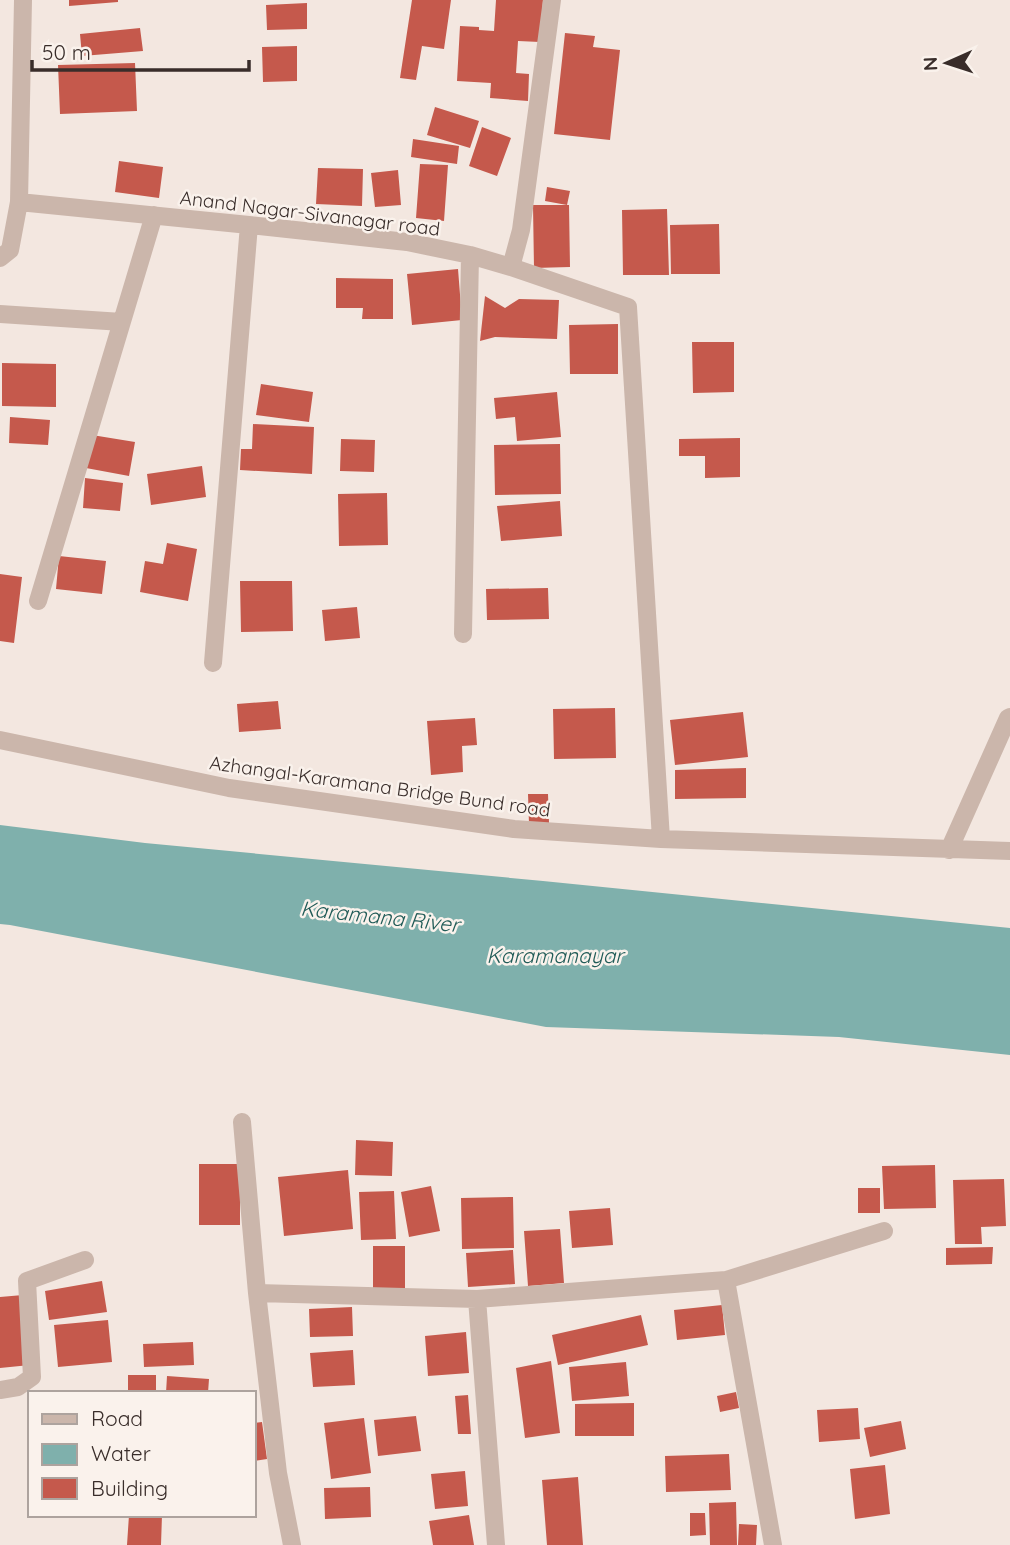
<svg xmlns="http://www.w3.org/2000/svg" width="1010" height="1545" font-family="Quicksand,sans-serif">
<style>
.water{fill:#7fb0ac}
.building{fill:#c5594c}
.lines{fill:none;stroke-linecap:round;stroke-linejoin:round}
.minor{stroke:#cbb6ab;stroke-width:18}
.labels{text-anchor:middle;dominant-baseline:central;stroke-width:5;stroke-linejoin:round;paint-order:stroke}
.street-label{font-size:19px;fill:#392d2a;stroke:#faf2ec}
.water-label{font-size:21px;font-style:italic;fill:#205b57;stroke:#faf2ec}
</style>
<rect width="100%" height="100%" fill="#f3e7e0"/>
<path class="water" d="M0 825 145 843 543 881 1010 928V1055L839 1037 546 1027 10 925 0 924Z"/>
<path class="building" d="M69 0H118V2L69 6Z
M412 0H451L444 49 422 46 416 80 400 78Z
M496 0H543L540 42 518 41 516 73 529 74 528 101 490 98 491 83 457 81 460 26 479 27V30L494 31Z
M307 3V29L267 30 266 5Z
M140 28 143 51 82 56 80 34Z
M565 33 595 36 593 47 620 50 610 140 554 134Z
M297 46V81L263 82 262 47Z
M135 63 137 111 60 114 58 65Z
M435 107 479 121 470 148 427 135Z
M482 127 511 138 497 176 469 166Z
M413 139 459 146 457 164 411 157Z
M119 161 163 167 159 198 115 192Z
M420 164 448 165 444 221 416 218Z
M318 168 363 169 362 206 316 204Z
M398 170 401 205 375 207 371 173Z
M547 187 570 191 567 205 545 201Z
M533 205H569L570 267 534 268Z
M667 209 669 275H623L622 210Z
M719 224 720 274H671L670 225Z
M458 269 462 320 412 325 407 274Z
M336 278 393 279V319H362L363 308H336Z
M485 296 505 308 519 299 559 300 557 339 495 337 480 341Z
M618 324V374H570L569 325Z
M692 342H734V392L693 393Z
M2 363 56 364V407L2 406Z
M261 384 313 392 309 422 256 415Z
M557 392 561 437 517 441 515 417 496 419 494 398Z
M10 417 50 420 48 445 9 443Z
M253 424 314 427 312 474 240 470 241 449H252Z
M92 435 135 442 129 476 86 468Z
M740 438V477L705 478V456H679V439Z
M341 439 375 440 374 472 340 471Z
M560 444 561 494 495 495 494 445Z
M202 466 206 497 151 505 147 474Z
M85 478 123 483 120 511 83 508Z
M387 493 388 545 339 546 338 494Z
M560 501 562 536 501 541 497 506Z
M167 543 197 549 188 601 140 592 145 561 163 564Z
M59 556 106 561 102 594 56 589Z
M0 574 22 577 14 643 0 641Z
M240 581H292L293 631 241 632Z
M548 588 549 619 487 620 486 589Z
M357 607 360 638 325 641 322 610Z
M278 701 281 729 239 732 237 704Z
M615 708 616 758 554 759 553 709Z
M743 712 748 757 675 765 670 720Z
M475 718 477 745 462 746 463 772 431 775 427 721Z
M746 768V798L675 799V770Z
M528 794H548L549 823 529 824Z
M356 1140 393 1142 392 1176 355 1175Z
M199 1164H240V1225H199Z
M935 1165 936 1208 884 1209 882 1166Z
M348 1170 353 1229 284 1236 278 1177Z
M1004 1179 1006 1226 981 1227 982 1244H955L953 1180Z
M431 1186 440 1231 409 1237 401 1192Z
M858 1188H880V1213H858Z
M394 1191 396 1239 361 1240 359 1192Z
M513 1197 514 1248 462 1249 461 1198Z
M610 1208 613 1245 572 1248 569 1211Z
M560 1229 564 1283 528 1286 524 1231Z
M373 1246H405V1292H373Z
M993 1247 992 1264 946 1265V1248Z
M513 1250 515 1284 468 1287 466 1253Z
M102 1281 107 1312 49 1320 45 1291Z
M23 1295 30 1365 0 1368V1297Z
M722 1305 725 1335 677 1340 674 1310Z
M352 1307 353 1336 310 1337 309 1309Z
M641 1315 648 1345 558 1365 552 1335Z
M108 1320 112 1362 58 1367 54 1325Z
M466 1332 469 1373 428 1376 425 1336Z
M193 1342 194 1365 144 1367 143 1344Z
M353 1350 355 1385 313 1387 310 1353Z
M551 1361 560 1433 525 1438 516 1368Z
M626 1362 629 1396 572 1401 569 1367Z
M128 1375H156V1390H128Z
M167 1376 209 1379 208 1393H166Z
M736 1392 739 1408 720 1412 717 1396Z
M468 1395 471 1434H458L455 1396Z
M634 1403V1436H575V1404Z
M858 1408 860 1439 819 1442 817 1410Z
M416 1416 421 1451 378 1456 374 1420Z
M364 1418 371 1473 331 1479 324 1423Z
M901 1421 906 1449 870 1457 864 1428Z
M262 1422 267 1459 254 1461V1423Z
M729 1454 731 1490 666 1492 665 1456Z
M885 1465 890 1514 855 1519 850 1469Z
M465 1471 468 1506 435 1509 431 1474Z
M578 1477 583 1545H547L542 1480Z
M370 1487 371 1517 325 1519 324 1488Z
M736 1502 737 1545H710L709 1503Z
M690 1513H705L706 1535 690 1536Z
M129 1515H162L161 1545H127Z
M469 1515 474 1545H433L429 1521Z
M739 1524 757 1525 756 1545H738Z"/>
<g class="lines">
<path class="minor" d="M19 202 23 0
M0 258 10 250 19 202 249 225 407 242 470 255 511 267 521 230 552 0
M511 267 628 307 661 839
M0 314 122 322
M38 601 154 215
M463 634 470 255
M213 663 249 225
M0 740 229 788 514 829 661 839 1010 851
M949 850 1008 718 1010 717
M242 1122 257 1293
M726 1280 773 1545
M477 1299 496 1545
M0 1390 18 1387 32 1377 27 1281 85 1260
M292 1545 278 1473 257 1293 477 1299 726 1280 884 1231"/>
</g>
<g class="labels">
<g class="street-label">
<text transform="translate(310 213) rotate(7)">Anand Nagar-Sivanagar road</text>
<text transform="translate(380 786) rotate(8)">Azhangal-Karamana Bridge Bund road</text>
</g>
<g class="water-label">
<text transform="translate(380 916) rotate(6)">Karamana River</text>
<text x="555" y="955">Karamanayar</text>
</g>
</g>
<rect x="28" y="1391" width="228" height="126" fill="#faf2ec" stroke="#ada39e" stroke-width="2"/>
<rect x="42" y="1414" width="35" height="10" fill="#cbb6ab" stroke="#ada39e" stroke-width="2"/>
<text x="91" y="1426" font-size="21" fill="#392d2a">Road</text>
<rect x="42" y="1444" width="35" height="21" fill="#7fb0ac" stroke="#ada39e" stroke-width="2"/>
<text x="91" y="1461" font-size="21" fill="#392d2a">Water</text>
<rect x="42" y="1478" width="35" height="21" fill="#c5594c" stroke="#ada39e" stroke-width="2"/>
<text x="91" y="1496" font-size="21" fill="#392d2a">Building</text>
<g transform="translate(947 63) rotate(267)" stroke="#faf2ec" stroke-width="5" paint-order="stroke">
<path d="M0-5L12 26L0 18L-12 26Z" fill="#392d2a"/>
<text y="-10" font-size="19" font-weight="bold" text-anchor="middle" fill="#392d2a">N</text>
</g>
<path d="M32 60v10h217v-10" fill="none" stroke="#392d2a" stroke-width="3.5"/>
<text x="42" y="60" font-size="21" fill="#392d2a" stroke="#faf2ec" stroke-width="5" paint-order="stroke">50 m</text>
</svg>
